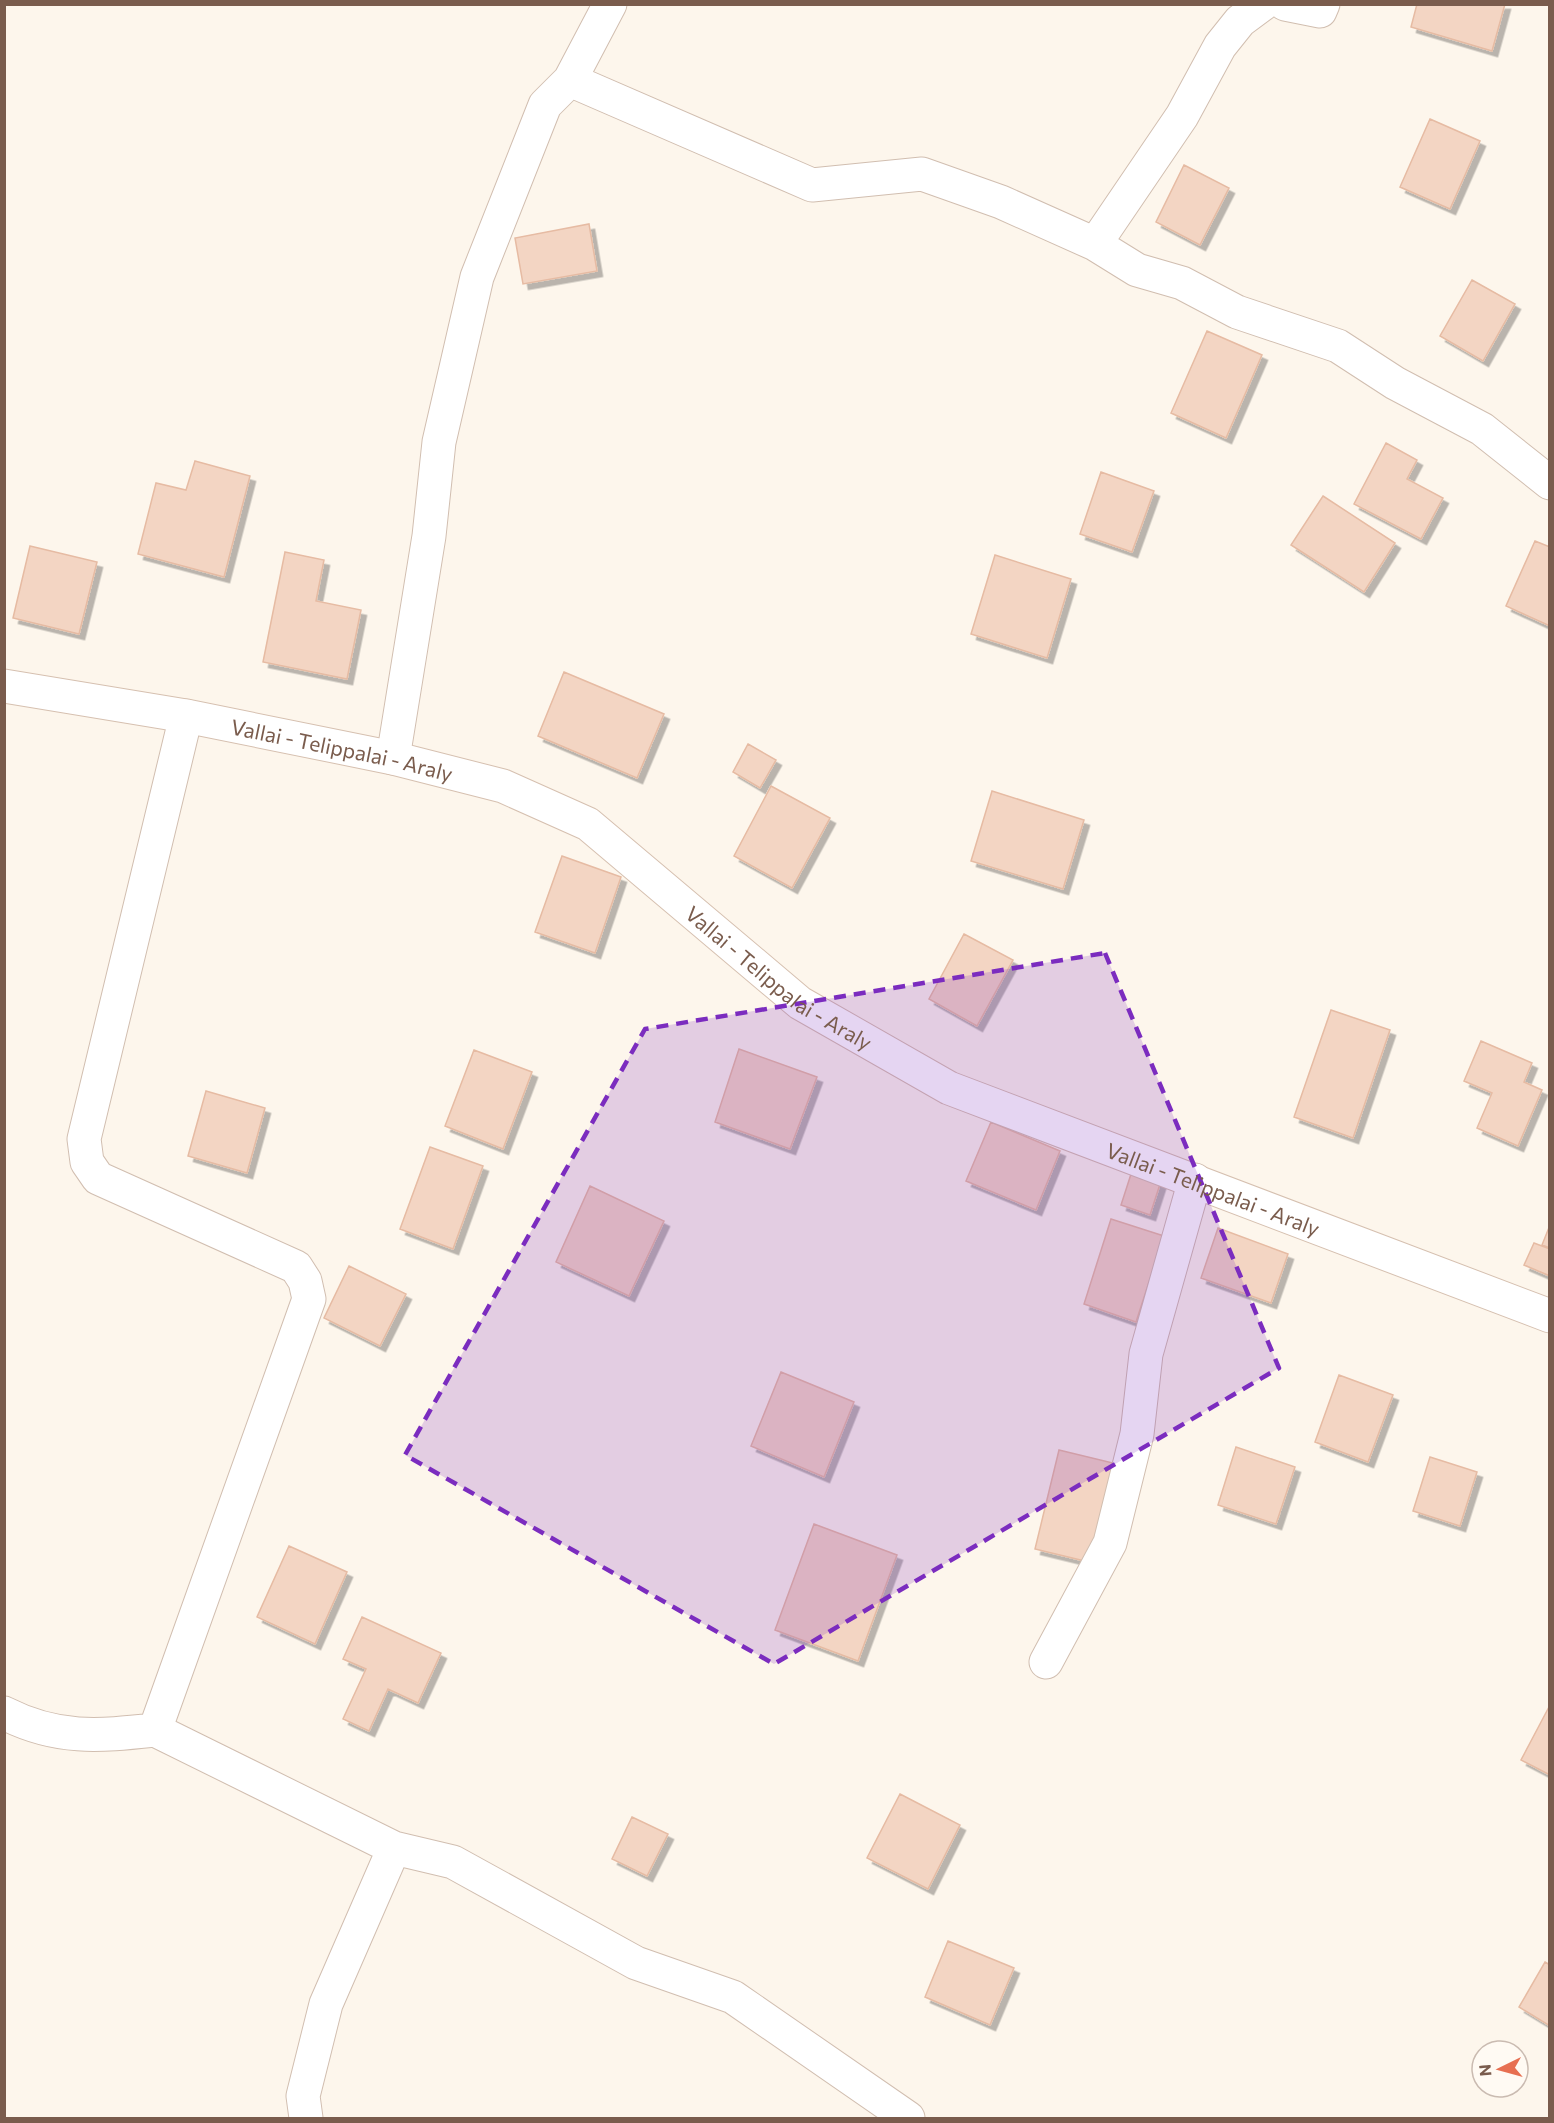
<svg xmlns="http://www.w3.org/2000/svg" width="1554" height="2123" font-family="Commissioner,sans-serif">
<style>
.building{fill:#f3d5c3;stroke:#e6bba3;stroke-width:1.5;filter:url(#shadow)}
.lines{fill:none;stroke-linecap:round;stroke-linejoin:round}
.minor-casing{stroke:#d1beb0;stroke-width:35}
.secondary-casing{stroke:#d6c0b0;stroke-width:35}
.minor{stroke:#fff;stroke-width:33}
.secondary{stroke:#fff;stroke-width:33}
.marked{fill:#7b2cbf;fill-opacity:0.2;stroke:#7b2cbf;stroke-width:4.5;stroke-dasharray:12 8;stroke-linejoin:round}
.labels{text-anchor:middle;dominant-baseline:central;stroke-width:6;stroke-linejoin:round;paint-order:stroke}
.street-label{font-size:21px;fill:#7a5c4d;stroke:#fffaf3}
</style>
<defs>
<filter id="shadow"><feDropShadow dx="5.5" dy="5.5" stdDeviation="0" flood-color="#0004"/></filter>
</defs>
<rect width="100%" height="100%" fill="#fdf6ec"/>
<path class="building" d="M1417 4H1505L1492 51 1411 27Z
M1430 119 1480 141 1450 209 1400 187Z
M1184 165 1229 188 1200 245 1156 222Z
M589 224 597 271 523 284 515 238Z
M1472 280 1515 304 1483 361 1440 336Z
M1207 331 1262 355 1226 438 1171 413Z
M1386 443 1417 460 1407 479 1443 498 1421 539 1354 504Z
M195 461 250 476 224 577 138 554 156 483 186 490Z
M1101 472 1154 491 1132 552 1080 534Z
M1323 496 1395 543 1364 592 1291 545Z
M1535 541 1550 547V626L1506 606Z
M30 546 97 562 79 634 13 618Z
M285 552 324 560 316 601 361 610 347 679 263 662Z
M995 555 1071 579 1047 658 971 634Z
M564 672 664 714 637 778 538 736Z
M748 744 776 760 760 788 733 772Z
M771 786 830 818 792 888 734 856Z
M992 791 1084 820 1063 889 971 861Z
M562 856 621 877 595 953 535 932Z
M964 934 1013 960 977 1026 929 999Z
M1331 1010 1390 1030 1353 1138 1294 1117Z
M1481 1041 1532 1063 1524 1082 1542 1090 1518 1146 1477 1128 1492 1093 1464 1081Z
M739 1049 817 1077 790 1149 715 1122Z
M474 1050 532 1072 503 1149 445 1126Z
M206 1091 265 1108 247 1173 188 1156Z
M991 1122 1060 1151 1036 1210 966 1181Z
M430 1147 483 1166 453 1249 400 1229Z
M1132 1171 1161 1181 1150 1215 1121 1205Z
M590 1186 664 1221 629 1296 556 1262Z
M1111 1219 1164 1236 1136 1322 1084 1304Z
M1550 1225V1248L1542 1245Z
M1218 1228 1288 1254 1271 1303 1201 1278Z
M1534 1243 1550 1249V1276L1524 1265Z
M349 1266 406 1294 380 1346 324 1318Z
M781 1372 854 1402 824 1477 751 1446Z
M1339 1375 1393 1395 1368 1462 1315 1442Z
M1236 1447 1295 1467 1276 1524 1218 1505Z
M1059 1450 1117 1464 1093 1563 1035 1549Z
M1430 1457 1477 1472 1460 1526 1413 1511Z
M814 1524 897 1555 858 1661 775 1630Z
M289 1546 347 1572 315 1644 257 1617Z
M362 1617 441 1653 418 1703 388 1689 369 1731 343 1719 366 1669 343 1659Z
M1550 1705V1775L1521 1760Z
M900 1794 960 1825 928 1889 867 1858Z
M632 1817 668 1834 647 1876 612 1859Z
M948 1941 1014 1968 990 2025 925 1997Z
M1545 1962 1550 1965V2026L1519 2007Z"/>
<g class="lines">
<defs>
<path id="minor" d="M1285 4 1320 11 1323 4
M570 80 812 185 922 174 1001 202 1095 244 1137 270 1182 283 1237 312 1338 346 1395 383 1482 429 1550 483
M1095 244 1182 116 1220 46 1240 21 1263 4
M186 716 84 1139 87 1162 98 1178 296 1267 305 1281 309 1299 155 1730 394 1848 453 1862 636 1963 733 1997 908 2118
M393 758 429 536 439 442 477 277 545 105 570 80 610 4
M1046 1662 1110 1543 1137 1434 1146 1354 1195 1180
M4 1713C57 1740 98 1736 155 1730
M306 2118 303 2096 326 2004 394 1848"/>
<g id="secondary">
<path id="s1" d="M4 686 186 716 393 758 503 786 588 824 800 1003 949 1088 1550 1316"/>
</g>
</defs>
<use href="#minor" class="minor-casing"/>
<use href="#secondary" class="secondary-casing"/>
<use href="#minor" class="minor"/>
<use href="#secondary" class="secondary"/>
</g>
<path class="marked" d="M1105 953 1279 1368 774 1664 405 1455 645 1029Z"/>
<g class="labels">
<g class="street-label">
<text stroke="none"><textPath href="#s1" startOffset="344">Vallai - Telippalai - Araly</textPath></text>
<text stroke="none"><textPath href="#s1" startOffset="848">Vallai - Telippalai - Araly</textPath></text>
<text stroke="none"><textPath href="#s1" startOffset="1334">Vallai - Telippalai - Araly</textPath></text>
</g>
</g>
<rect width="1554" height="2123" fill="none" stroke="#7a5c4d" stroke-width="12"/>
<g transform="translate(1500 2069) rotate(265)"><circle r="28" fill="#fffaf3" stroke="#cabbb1" stroke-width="1.5"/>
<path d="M0-4.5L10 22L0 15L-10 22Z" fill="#e76f51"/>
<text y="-9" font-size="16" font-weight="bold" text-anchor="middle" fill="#7a5c4d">N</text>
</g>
</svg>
